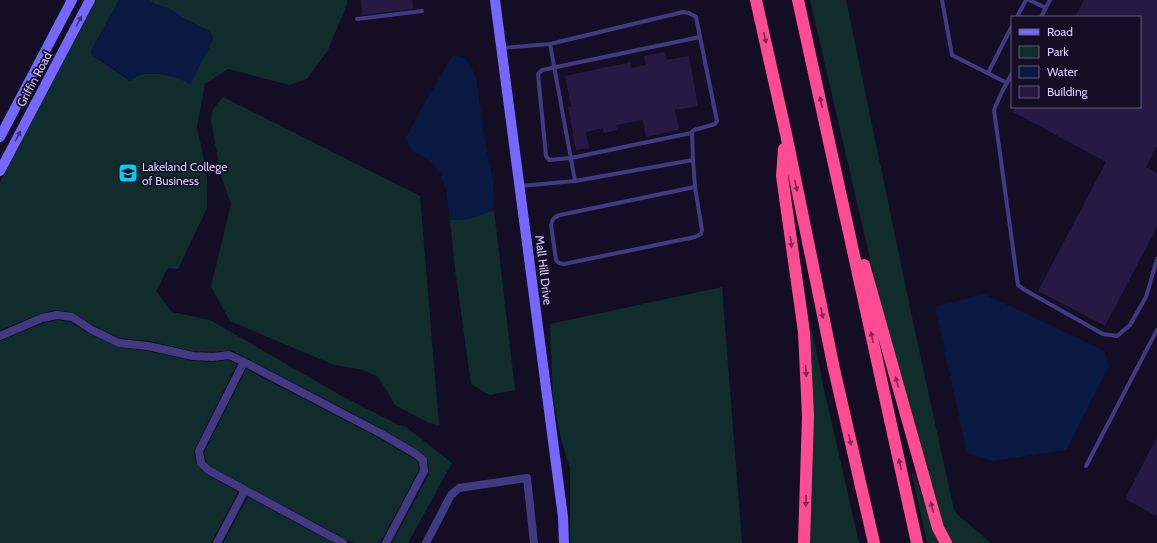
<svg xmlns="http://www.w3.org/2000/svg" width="1157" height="543" font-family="Cabin,sans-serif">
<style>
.green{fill:#112c2d}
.water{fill:#091941}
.building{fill:#261a44}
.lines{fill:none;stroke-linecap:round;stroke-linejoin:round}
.lane{stroke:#423983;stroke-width:4}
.street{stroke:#423983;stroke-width:8}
.secondary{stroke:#7867ff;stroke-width:10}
.highway{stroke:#ff4b93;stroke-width:12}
.oneway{fill:#3b327b}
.oneway2{fill:#7d2955}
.labels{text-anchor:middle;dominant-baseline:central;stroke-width:3.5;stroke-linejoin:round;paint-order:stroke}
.street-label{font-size:12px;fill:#dad0ff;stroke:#130e23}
.poi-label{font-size:12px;fill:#dad0ff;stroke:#130e23;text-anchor:start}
</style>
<rect width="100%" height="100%" fill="#130e23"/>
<path class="green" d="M96 0H119L91 51 92 55 130 81C132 80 135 77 137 76 151 70 178 76 189 83L208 50 212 34 207 30 183 18 168 8 157 5 149 0H347V4L328 50 307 79 289 85 228 69 205 84 197 126 207 176V208L178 269 168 268 156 291 172 312 210 320 340 395 397 424 406 427 452 463 408 543H392L429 474 428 460 426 457 418 450 377 426 231 350 212 352 193 351 149 341 120 338 94 326 74 313 55 310 40 314 0 330V182Z
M810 0H846L913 322 954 510 958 515 991 543H952L937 514 891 349Z
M223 97 420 196 439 425 429 423 395 405 384 386 377 376 360 369 334 365 230 321 211 287 231 204 221 176 211 120 213 109Z
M494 210 515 390 490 395 471 384 455 269 450 220 469 219Z
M722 287 742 543H570V468L561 439 553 399 550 324Z
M58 320 70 322 90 334 117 347 148 351 193 361 213 362 228 360 237 364 194 451 196 463 204 473 238 492 211 543H0V341L44 323Z
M811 331 813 334 822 380 859 543H806L808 332Z
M246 369 377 437 413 458 418 462 419 470 380 543H353L211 467 206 461 204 452Z
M914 473 930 519 941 543H927L912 474Z
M248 497 333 543H223Z"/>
<path class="water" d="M119 0H149L157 5 168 8 183 18 207 30 212 34 213 38 208 50 190 84C178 76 150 70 137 76 135 77 132 80 130 81L120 73 92 55 91 51Z
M453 55 465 58 476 76 485 142 493 181 494 210 469 219 450 220C448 203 446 174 432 163 420 153 411 155 406 138L421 109Z
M984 294 1105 351 1109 366 1066 450 993 461 967 453 935 307Z"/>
<path class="building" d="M361 0H412L413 9 362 15Z
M1084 0H1157V146L1146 167 1157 173V227L1105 326 1038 291 1106 162 1013 112 1015 107H1140V17H1075Z
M665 52 667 60 689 56 698 106 675 110 679 130 646 137 643 120 616 125 617 130 604 133 603 128 586 132 589 148 576 150 568 107 571 106 565 76 631 62 632 68 646 65 644 56Z
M1157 437V516L1125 499Z"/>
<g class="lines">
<path class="lane" d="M942 0 952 55 1007 83
M1029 0 1046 8
M1017 17 1026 0
M1041 17 1050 0
M357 19 422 11
M501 48 550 44 683 12 689 13 696 17 717 121 715 124 694 130 692 132 693 160 575 181
M988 73 1012 26
M1012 73 1001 94 994 110 1018 285 1023 289 1103 334 1117 336 1130 325 1146 297 1157 259
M691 133 571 158 549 160 546 156 538 74 542 70 700 37
M693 160 695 187 702 230 701 234 695 237 564 264 559 263 556 260 551 225C552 219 554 217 560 215L695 187
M520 186 575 181 550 44
M1086 466 1157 330"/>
<path class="street" d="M0 336 42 318 57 315 72 317 92 330 119 343 148 346 193 356 213 357 229 355 244 362
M245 490 343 543
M217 543 245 490 208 470 201 463 199 451 244 362 380 433 416 454 423 460 424 471 386 543
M426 543 451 495 459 488 527 478 534 543"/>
<path class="secondary" d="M495 0 563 517 564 543
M0 137 72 0
M0 171 90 0"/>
<path class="highway" d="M756 0 786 134 834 369 874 543
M798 0 917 543
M784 149 782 176 804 332 808 416 804 543
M864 265 938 528 946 543"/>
</g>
<defs><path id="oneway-solid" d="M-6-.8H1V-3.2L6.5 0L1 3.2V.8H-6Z"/></defs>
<g class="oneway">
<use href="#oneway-solid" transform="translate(79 21) rotate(-62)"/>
<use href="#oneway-solid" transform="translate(18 136) rotate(-62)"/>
</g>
<g class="oneway2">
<use href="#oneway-solid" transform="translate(765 38) rotate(78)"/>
<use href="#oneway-solid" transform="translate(821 102) rotate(-103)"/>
<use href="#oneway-solid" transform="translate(796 186) rotate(78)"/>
<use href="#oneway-solid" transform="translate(791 242) rotate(82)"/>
<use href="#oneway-solid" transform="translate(822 313) rotate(78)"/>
<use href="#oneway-solid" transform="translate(872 337) rotate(-102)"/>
<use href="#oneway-solid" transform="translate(806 371) rotate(87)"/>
<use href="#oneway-solid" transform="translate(897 382) rotate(-106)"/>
<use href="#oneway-solid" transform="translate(850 440) rotate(77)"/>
<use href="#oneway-solid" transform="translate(900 464) rotate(-102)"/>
<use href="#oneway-solid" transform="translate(806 501) rotate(92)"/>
<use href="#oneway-solid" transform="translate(932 507) rotate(-106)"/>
</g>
<defs>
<symbol id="school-square" viewBox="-11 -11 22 22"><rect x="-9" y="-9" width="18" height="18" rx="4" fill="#00cdfb" stroke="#130e23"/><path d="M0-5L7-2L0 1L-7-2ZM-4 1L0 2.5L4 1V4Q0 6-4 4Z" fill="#111"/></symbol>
</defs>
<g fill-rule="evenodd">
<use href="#school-square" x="117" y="162" width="22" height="22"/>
</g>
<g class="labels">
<g class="street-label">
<text transform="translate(34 79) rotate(-62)">Griffin Road</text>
<text transform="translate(544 270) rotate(83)">Mall Hill Drive</text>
</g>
<g class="poi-label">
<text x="142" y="166">Lakeland College<tspan x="142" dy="14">of Business</tspan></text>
</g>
</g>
<rect x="1011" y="16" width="130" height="92" fill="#130e23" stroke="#635c7b"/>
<rect x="1019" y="29" width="20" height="6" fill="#7867ff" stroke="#635c7b"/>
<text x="1047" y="36" font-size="12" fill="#dad0ff">Road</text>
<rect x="1019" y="46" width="20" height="12" fill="#112c2d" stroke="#635c7b"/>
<text x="1047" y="56" font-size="12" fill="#dad0ff">Park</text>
<rect x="1019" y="66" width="20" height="12" fill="#091941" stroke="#635c7b"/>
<text x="1047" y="76" font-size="12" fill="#dad0ff">Water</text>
<rect x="1019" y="86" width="20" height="12" fill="#261a44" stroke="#635c7b"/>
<text x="1047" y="96" font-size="12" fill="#dad0ff">Building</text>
</svg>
